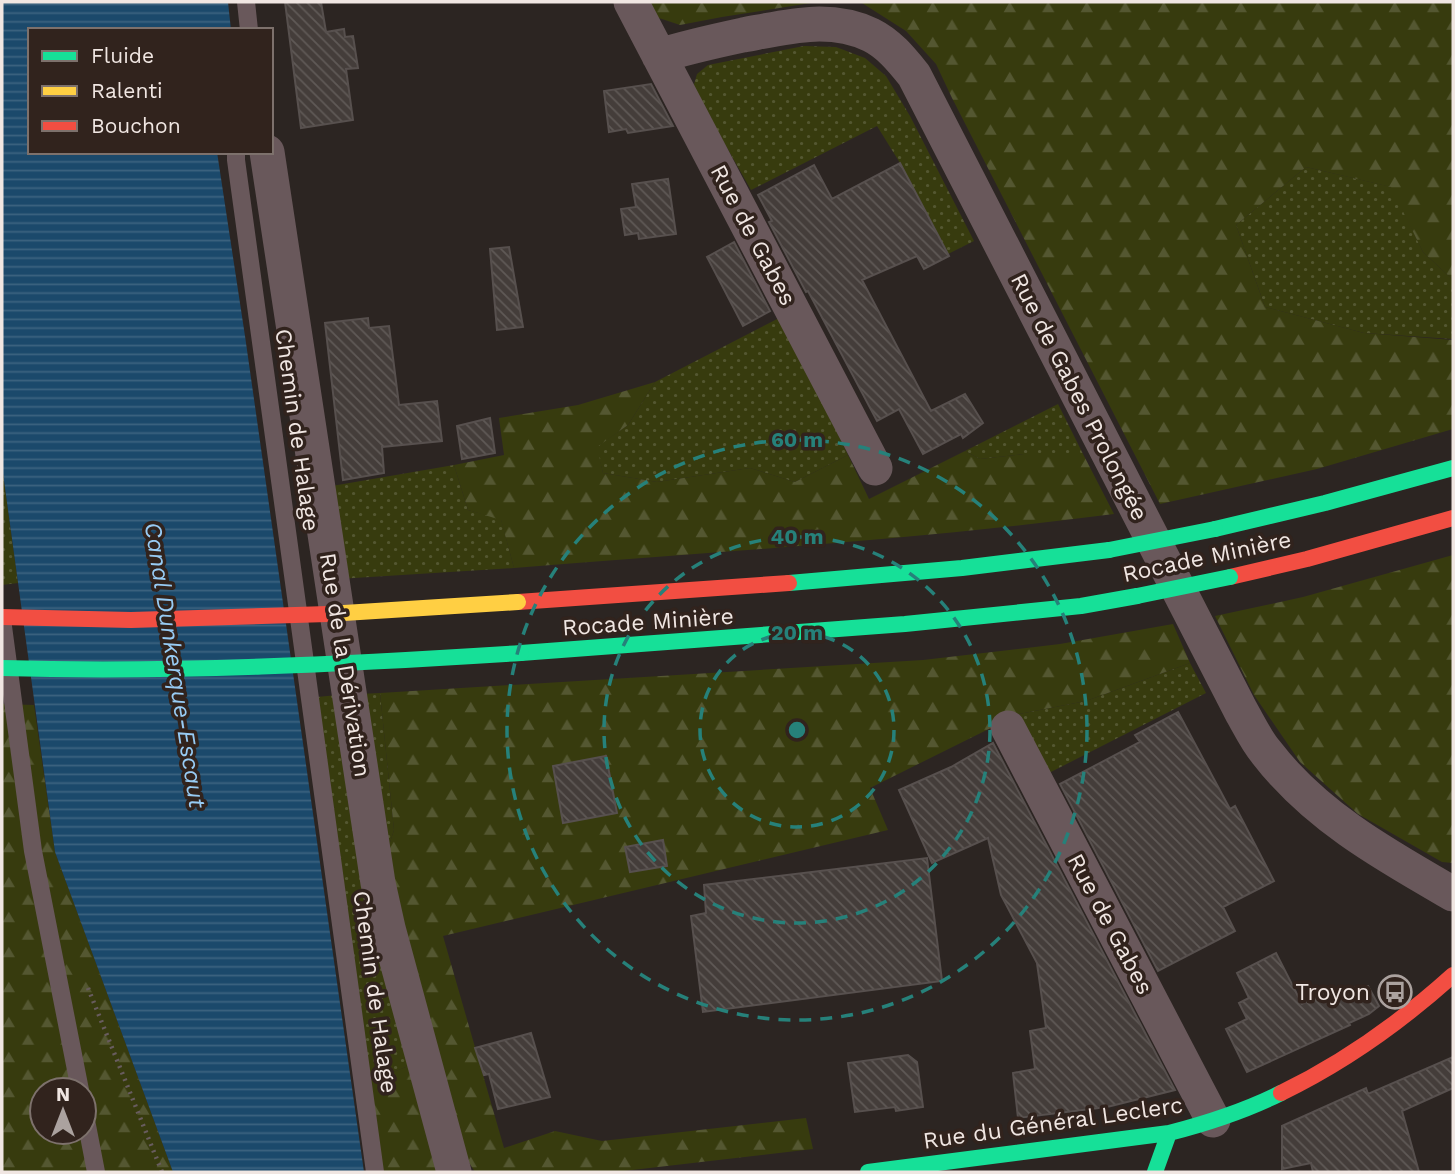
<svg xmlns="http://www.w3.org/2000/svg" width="1455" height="1174" font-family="'Work Sans',sans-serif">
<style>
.grass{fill:url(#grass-dots)}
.forest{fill:url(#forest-firs);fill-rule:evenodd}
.water{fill:url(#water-rules)}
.building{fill:url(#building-back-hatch);stroke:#57504e;stroke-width:2}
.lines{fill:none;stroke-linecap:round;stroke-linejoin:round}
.path{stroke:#685c5e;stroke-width:4.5;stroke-dasharray:2 5;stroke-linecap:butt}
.lane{stroke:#69585b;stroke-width:18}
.street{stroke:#69585b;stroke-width:35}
.fast{stroke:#16e098;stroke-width:16}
.jam{stroke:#f24e42;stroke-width:16}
.fast-bridge{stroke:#16e098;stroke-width:16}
.slow-bridge{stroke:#ffcf43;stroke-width:16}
.jam-bridge{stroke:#f24e42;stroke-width:16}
.ring{fill:none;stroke:#26817a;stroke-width:3.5;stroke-dasharray:12 9}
.labels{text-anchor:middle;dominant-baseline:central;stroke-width:7;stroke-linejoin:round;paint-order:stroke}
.street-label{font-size:23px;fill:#f0e6e2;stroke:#31231d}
.poi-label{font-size:23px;fill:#f0e6e2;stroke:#31231d;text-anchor:end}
.water-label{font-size:24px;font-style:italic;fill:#97cbf4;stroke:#31231d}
.centre{fill:#26817a;stroke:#31231d;stroke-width:3.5}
.ring-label{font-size:21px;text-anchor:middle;font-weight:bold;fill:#26817a;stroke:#31231d;stroke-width:7;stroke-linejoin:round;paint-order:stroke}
</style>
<defs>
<pattern id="grass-dots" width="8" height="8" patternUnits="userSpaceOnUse" patternTransform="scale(1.75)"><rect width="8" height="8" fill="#373b0e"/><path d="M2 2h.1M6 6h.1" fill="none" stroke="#545731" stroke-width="1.8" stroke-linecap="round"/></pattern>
<pattern id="forest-firs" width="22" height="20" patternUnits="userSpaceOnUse" patternTransform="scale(1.75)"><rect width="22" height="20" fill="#373b0e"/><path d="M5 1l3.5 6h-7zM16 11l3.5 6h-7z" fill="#545731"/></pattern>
<pattern id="water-rules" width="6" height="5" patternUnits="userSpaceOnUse" patternTransform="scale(1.75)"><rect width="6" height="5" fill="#1b496b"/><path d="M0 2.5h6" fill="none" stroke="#3c6380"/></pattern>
<pattern id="building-back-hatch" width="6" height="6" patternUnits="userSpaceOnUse" patternTransform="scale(1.75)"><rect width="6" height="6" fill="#443d3a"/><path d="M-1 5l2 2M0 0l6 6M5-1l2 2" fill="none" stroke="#5f5956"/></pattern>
</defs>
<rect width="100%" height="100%" fill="#2c2522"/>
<path class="grass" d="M804 46 836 47 865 58 886 76 910 116 974 241 948 254 900 163 877 126 751 190 693 88 697 74 708 65Z
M1306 167 1392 187 1423 252 1453 280V339L1364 333 1265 307 1236 225Z
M781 317 848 455 795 482 750 468 657 482 603 473 596 447 628 425 655 382Z
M1058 404 1083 454H1024L980 459 965 451Z
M454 465 468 510 501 519 514 568 338 579 326 487Z
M2 466 18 583 2 585Z
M1190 663 1206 693 1049 773 1019 714 1086 701Z
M380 693 394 830 385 858 359 694Z
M338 695 416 1063 368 1082 317 697Z"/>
<path class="forest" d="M645 2H1453V280L1423 252 1391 187 1306 167 1236 225 1265 307 1364 333 1453 340V429L1317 469 1160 504 952 98 936 64 906 31 862 3H811L722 17 680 25 653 16Z
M655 382 628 425 597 447 603 473 657 482 750 468 795 482 848 455 869 499 965 451 980 459 1024 454H1083L1114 514C915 540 714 552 514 568L501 520 468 510 454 465 504 455 499 418 578 405Z
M1453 555V863L1442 862 1358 814 1300 762 1254 695 1215 616 1303 597Z
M1173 624 1190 663 1086 701 1019 714 870 788 888 830 443 936 504 1148 555 1131 602 1141 806 1118 813 1149 615 1172H475L459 1147 385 858 394 830 380 693 923 660 1060 644Z
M2 704 34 705 55 852 173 1172H2ZM42 1090H84V1132H42Z
M416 1063 442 1172H380L368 1082Z"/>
<path class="water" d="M2 2H228L231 30H30V152H217L245 336 364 1172H173L55 852 2 466Z"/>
<path class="building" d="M285 2H321L326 32 344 29 345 37 353 36 358 68 346 69 353 120 301 128Z
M651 84 673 126 628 133 626 129 609 132 604 91Z
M900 163 949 256 924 269 917 256 862 280 931 411 965 394 983 423 963 438 961 434 923 454 899 409 877 421 808 291 806 292 769 222 772 221 758 195 814 165 832 199Z
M668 179 676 234 639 239 638 233 625 235 621 209 636 207 632 184Z
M734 242 770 311 743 326 707 257Z
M509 247 523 327 497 330 490 249Z
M368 318 369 328 389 326 399 405 437 401 442 441 382 447 384 473 343 480 325 323Z
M490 418 495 453 462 459 457 426Z
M1178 712 1230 809 1235 806 1274 881 1223 907 1235 931 1158 971 1060 784 1140 742 1135 735Z
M993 743 1175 1090 1107 1107 1018 1118 1013 1073 1035 1069 1030 1031 1046 1028 1037 963 1001 895 988 838 932 863 899 790 951 767Z
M606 756 617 813 563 823 553 766Z
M663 840 667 866 630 872 625 847Z
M927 858 942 981 703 1012 691 916 706 913 704 885Z
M1276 953 1302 1004 1331 989 1335 997 1358 986H1368L1379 1006 1369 1014 1349 1023 1350 1025 1247 1072 1226 1029 1247 1019 1239 1003 1249 998 1237 973Z
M531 1033 550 1097 498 1109 489 1074 484 1075 475 1048Z
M908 1055 917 1062 923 1107 896 1111 895 1107 855 1112 848 1063Z
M1453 1057V1088L1402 1111 1419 1172H1313L1311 1163 1282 1169V1126L1366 1088 1368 1094Z"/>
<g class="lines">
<path class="path" d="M88 988 162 1172"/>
<path class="lane" d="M246 2 249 30
M236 152V160L375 1172
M2 619 33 851 80 1090
M84 1110 96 1172"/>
<path class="street" d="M631 2 875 468
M659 56C687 47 715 41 743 35 786 27 829 15 871 35 889 44 901 59 914 75L1241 711C1249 725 1256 740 1266 752 1315 816 1385 855 1453 894
M267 152 378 883 388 928 454 1172
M1008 728 1213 1120"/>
<path class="fast" d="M1215 529 1325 503 1453 468
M789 583 962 568 1109 550
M521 653 905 624 1081 606 1137 596
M868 1172 1169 1133C1208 1123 1245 1111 1281 1093
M1155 1172 1169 1133"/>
<path class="jam" d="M1230 577 1307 559 1453 518
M518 602 789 583
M1281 1093C1343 1063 1402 1021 1453 975"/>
<path class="fast-bridge" d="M1109 550 1215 529
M1137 596 1230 577
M2 668C175 673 348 664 521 653"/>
<path class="slow-bridge" d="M328 614 518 602"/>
<path class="jam-bridge" d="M2 617 131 620 328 614"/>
</g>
<g class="ring">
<circle cx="797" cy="730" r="97"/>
<circle cx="797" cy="730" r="193"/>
<circle cx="797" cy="730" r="290"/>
</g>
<defs>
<symbol id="bus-ring" viewBox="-11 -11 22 22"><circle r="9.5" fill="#31231d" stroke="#aba29f" stroke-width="1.5"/><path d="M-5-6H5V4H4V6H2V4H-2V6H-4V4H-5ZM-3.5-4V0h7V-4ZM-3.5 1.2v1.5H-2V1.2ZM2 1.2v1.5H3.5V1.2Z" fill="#aba29f"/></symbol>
</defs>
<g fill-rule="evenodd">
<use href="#bus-ring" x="1376" y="973" width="38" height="38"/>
</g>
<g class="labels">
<g class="street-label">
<text transform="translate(753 235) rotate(62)">Rue de Gabes</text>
<text transform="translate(1079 397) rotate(63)">Rue de Gabes Prolongée</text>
<text transform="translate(297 430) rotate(82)">Chemin de Halage</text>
<text transform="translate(1207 557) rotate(-12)">Rocade Minière</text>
<text transform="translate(648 622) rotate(-4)">Rocade Minière</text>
<text transform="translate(345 665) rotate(81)">Rue de la Dérivation</text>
<text transform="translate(1110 924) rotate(62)">Rue de Gabes</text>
<text transform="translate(375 992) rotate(82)">Chemin de Halage</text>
<text transform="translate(1053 1123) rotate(-8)">Rue du Général Leclerc</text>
</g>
<g class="poi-label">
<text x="1370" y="992">Troyon</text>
</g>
<g class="water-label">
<text transform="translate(175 665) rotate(81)">Canal Dunkerque-Escaut</text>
</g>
</g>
<circle cx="797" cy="730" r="10" class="centre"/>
<g class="ring-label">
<text x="797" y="447">60 m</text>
<text x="797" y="544">40 m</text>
<text x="797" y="640">20 m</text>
</g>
<rect width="1455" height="1174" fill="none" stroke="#f0e6e2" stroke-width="7"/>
<rect x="28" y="28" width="245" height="126" fill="#31231d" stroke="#7d716c" stroke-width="2"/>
<rect x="42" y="51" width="35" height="10" fill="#16e098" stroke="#7d716c" stroke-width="2"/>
<text x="91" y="63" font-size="21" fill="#f0e6e2">Fluide</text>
<rect x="42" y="86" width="35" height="10" fill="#ffcf43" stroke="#7d716c" stroke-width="2"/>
<text x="91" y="98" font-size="21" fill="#f0e6e2">Ralenti</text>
<rect x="42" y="121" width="35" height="10" fill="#f24e42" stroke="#7d716c" stroke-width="2"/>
<text x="91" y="133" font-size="21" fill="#f0e6e2">Bouchon</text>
<g transform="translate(63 1111)"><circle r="33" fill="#31231d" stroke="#7d716c" stroke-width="2"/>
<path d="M0-5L12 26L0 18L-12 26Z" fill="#aba29f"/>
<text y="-10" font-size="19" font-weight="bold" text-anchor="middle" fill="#f0e6e2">N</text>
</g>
</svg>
